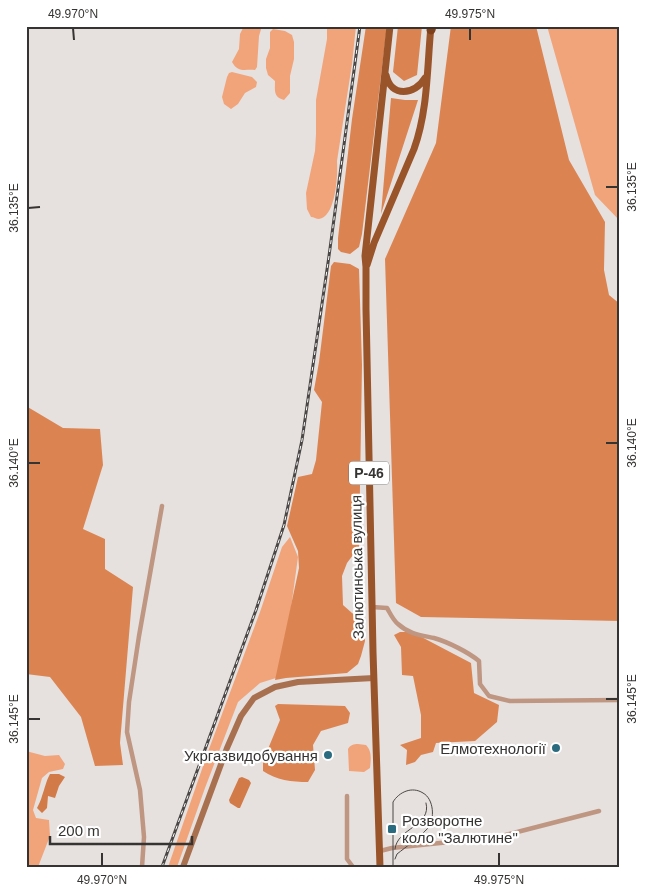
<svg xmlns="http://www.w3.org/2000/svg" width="646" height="893" font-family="Arial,sans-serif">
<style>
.green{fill:#f1a47a}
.forest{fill:#db8452}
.water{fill:#d27b49}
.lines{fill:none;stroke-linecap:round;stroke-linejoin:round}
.street{stroke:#be9681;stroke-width:4.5}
.secondary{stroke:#a97050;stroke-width:6}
.primary{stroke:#99542a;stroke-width:7}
.highway{stroke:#80411a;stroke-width:9}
.tram{stroke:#4a4746;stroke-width:1}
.rail-casing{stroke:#4a4746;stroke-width:3}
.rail{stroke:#fff;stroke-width:1;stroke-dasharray:4;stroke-linecap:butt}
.ticks{fill:none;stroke:#363433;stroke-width:2}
.poi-dot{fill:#2b6b7f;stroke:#fff;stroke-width:2}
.labels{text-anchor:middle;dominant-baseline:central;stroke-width:4.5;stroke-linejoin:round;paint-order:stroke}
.shield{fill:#fff;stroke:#727170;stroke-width:1}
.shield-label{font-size:14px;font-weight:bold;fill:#363433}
.street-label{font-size:15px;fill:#363433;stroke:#fff}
.poi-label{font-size:15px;fill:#363433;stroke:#fff;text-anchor:end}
.neatline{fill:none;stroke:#363433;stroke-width:2}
.ticks-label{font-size:12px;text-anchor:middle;fill:#363433}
</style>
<rect width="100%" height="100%" fill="#e6e1de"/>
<path class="green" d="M244 26H262L259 36 257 67 255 70C244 69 238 73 232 62L239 49 240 34Z
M327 26H356L352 64 337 161C338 174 336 217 319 219 316 219 314 217 311 217L307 209 306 193 315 151 316 134V100L327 39Z
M547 26H620V221L595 195Z
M273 29 285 31 292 35 294 42V59L290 76V93L284 100C273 97 275 90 275 81L268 75 266 68V59L270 48V32Z
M232 72 252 77 257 82 256 87 245 93 238 104 231 109 224 104 222 97 227 77 229 73Z
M290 537 298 557 287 637 276 678 260 683 238 702 205 788 177 867H168L209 749 260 612 282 547Z
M358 744 366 745C372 751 371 759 370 768L364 772 349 771 348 749C350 745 354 744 358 744Z
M26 751 45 756 59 755 65 764 63 769 49 772 42 778 33 810 36 818 49 820 50 836 38 867H26Z"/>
<path class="forest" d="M366 26H387L362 234 359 247 350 254 341 252 338 249V238L352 119Z
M398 26H422L417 75 404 81 393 72Z
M451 26H536L569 160 605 222 604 270 609 295 620 304V621L421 617 396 603 385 259 436 143Z
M391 98 405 100H418L381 214Z
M334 262 350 264 359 269 362 365 359 547 347 563 342 576 343 605 352 613 364 621 365 641 361 656 358 664 347 673 286 678 275 680 299 568 298 551 287 526 298 477 312 474 316 460 322 402 314 390 319 362 331 266Z
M26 406 63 428 100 429 103 465 83 529 105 539V569L133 587 120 743 123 765 95 766 81 717 50 677 26 674Z
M400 632H412L471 663 474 693 499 705 497 722 475 741 436 743 433 752 421 755 415 762 406 765 407 750 400 745 421 738V715L413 676 402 675 401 647 394 635Z
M278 704 345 706 350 713 348 723 321 731 313 745 315 770 308 782C292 782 276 780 263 771V761L280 720 275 706Z"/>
<path class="water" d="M50 774H59L65 777 59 786 55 798 48 796 47 808 42 813 37 808C39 804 41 800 42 796 45 788 46 781 50 774Z
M242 777 249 780 251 783 240 808H238L230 803 229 800 239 778Z"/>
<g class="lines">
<path class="street" d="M372 607 387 608C390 613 393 620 398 624 409 634 420 635 434 638 448 642 468 652 479 661L480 684 489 696 510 701 620 700
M347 796V859L353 867
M380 851 392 848 498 837 599 811
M142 867 144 837 140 790 127 732 129 702 139 636 162 506"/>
<path class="secondary" d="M183 867 227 748 241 716 254 698 275 687 298 682 374 678"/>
<path class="primary" d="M386 75C391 98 415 95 425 78
M367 265 374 243 414 149C428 111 427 67 431 26
M380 867 373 652 366 309V267L365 256 390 26"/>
<path class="highway" d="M431 30 432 26"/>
<path class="tram" d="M395 849C397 828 432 826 426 803
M393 867V802C399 792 412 786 423 793 434 799 435 819 428 828 421 836 406 847 397 854L395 859"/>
<defs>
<path id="rail" d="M162 867 256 610 284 525 302 440 329 256 360 26"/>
</defs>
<use href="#rail" class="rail-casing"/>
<use href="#rail" class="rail"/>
</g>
<path class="ticks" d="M73 28 74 40M470 28V40M606 187H618M28 208 40 207M606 443H618M28 463H40M606 699H618M28 719H40M102 853V866M499 853V866"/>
<g class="poi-dot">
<circle cx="556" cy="748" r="5"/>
<circle cx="328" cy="755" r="5"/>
<rect x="387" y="824" width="10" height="10" rx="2.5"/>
</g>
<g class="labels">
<rect class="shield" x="349" y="461.5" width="40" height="23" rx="4"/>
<g class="shield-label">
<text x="369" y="473">Р-46</text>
</g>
<g class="street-label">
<text transform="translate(357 567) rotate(-91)">Залютинська вулиця</text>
</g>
<g class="poi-label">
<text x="546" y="748">Елмотехнології</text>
<text x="318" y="755">Укргазвидобування</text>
<text x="402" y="820" text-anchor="start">Розворотне<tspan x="402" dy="17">коло "Залютине"</tspan></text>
</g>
</g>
<rect width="646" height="893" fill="none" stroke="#ffffff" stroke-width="55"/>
<path d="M50 836v8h142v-8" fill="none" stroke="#363433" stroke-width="2.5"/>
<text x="58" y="836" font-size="15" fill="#363433" stroke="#ffffff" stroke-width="4" paint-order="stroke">200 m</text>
<rect x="28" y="28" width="590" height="838" class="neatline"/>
<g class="ticks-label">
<text x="73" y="18">49.970°N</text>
<text x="470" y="18">49.975°N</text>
<text transform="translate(632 187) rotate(-90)" y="4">36.135°E</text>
<text transform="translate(14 208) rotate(-90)" y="4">36.135°E</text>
<text transform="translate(632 443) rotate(-90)" y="4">36.140°E</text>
<text transform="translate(14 463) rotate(-90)" y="4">36.140°E</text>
<text transform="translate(632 699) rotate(-90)" y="4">36.145°E</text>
<text transform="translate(14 719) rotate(-90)" y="4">36.145°E</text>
<text x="102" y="884">49.970°N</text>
<text x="499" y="884">49.975°N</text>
</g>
</svg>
